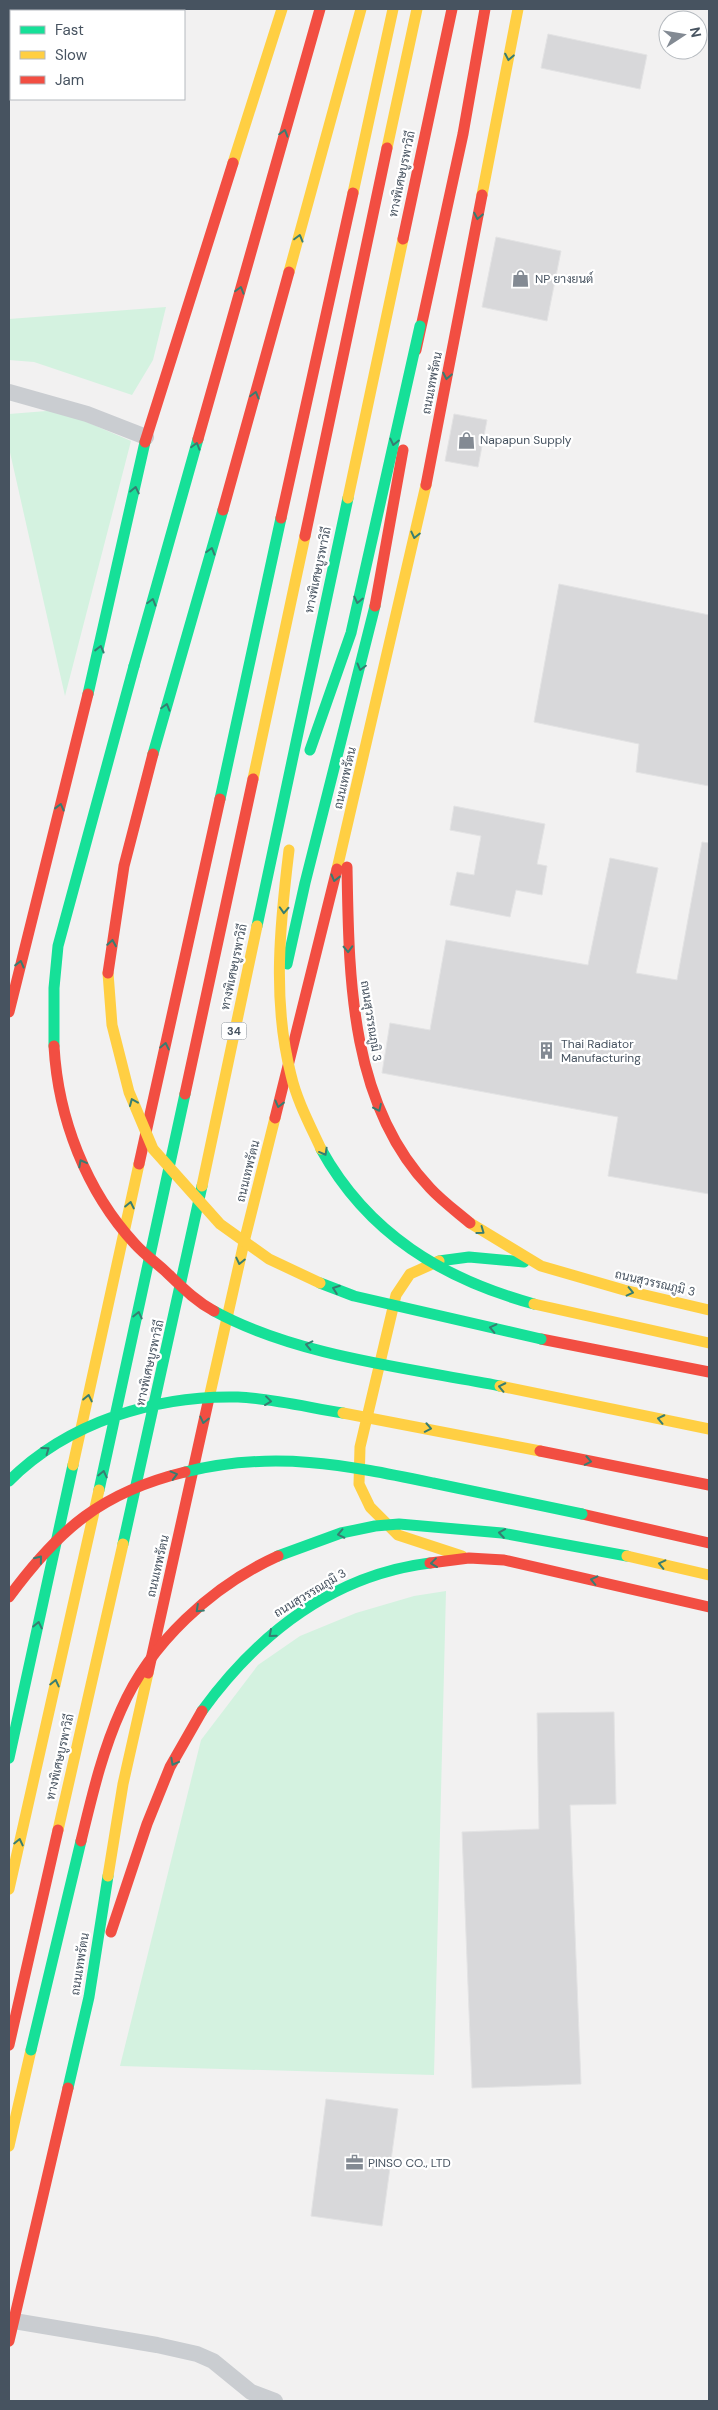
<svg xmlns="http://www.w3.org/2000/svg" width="718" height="2410" font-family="'DM Sans',Sarabun,sans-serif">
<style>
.green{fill:#d4f2e0}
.building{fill:#d8d8da;stroke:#e3e3e4}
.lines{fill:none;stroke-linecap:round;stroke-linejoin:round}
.street{stroke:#cacdd1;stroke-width:16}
.fast{stroke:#16e098;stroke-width:11}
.slow{stroke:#ffcf43;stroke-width:11}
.jam{stroke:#f24e42;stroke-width:11}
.fast-bridge{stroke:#16e098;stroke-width:11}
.slow-bridge{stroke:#ffcf43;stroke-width:11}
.jam-bridge{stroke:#f24e42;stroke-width:11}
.oneway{stroke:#387d71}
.labels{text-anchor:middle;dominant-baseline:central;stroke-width:4.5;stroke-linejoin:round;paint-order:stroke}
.shield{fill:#fff;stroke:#7e8790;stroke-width:1}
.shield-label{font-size:11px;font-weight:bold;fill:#475360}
.street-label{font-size:12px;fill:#475360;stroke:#fff}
.poi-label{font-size:12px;fill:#475360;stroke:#fff;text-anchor:start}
</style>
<rect width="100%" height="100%" fill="#f2f1f1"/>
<path class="green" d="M166 307 153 360 132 395 34 362 9 360V319Z
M59 410 131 441 65 696 9 448V414Z
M446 1591 434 2075 120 2066 201 1740 258 1665 300 1636 356 1613 414 1596Z"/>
<path class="building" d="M548 34 647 55 640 89 541 68Z
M496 237 561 251 547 321 482 307Z
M454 414 487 420 478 467 445 461Z
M559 584 709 615V786L636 772 639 744 534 722Z
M454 806 545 824 537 864 547 866 542 895 516 890 510 917 450 905 457 872 474 875 481 836 450 830Z
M702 842 709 843V1194L608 1176 618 1117 382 1073 390 1023 430 1030 446 940 588 965 610 858 658 868 636 973 677 980Z
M614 1712 616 1804 570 1805 581 2084 472 2088 462 1832 539 1829 537 1713Z
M326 2099 398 2109 382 2226 311 2216Z"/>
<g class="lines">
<path class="street" d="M9 392 87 414 146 437
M14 2321 157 2345 197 2354 213 2361 251 2392 275 2401"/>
<path class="fast" d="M134 666 198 439
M88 694 145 442
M153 754 223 510
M220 799 281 518
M287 964 305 883 375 606
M439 1261 469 1257 524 1262
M202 1711C258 1634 333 1575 430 1563
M9 1758 73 1465
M68 2088 89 1997 108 1876"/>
<path class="slow" d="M233 163 282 9
M353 193 393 9
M482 195 518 9
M289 272 361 9
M337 869 426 485
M470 1223 541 1266 624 1290 709 1310
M439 1261 410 1274 396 1295 360 1447 359 1484 370 1507 398 1535 462 1556
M209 1398 245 1238 275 1118
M73 1465 139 1164
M108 1876 123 1784 148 1673
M9 2146 31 2050"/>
<path class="jam" d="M416 350 463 134 485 9
M198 439 320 9
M145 442 233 163
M426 485 482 195
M223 510 289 272
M281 518 353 193
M375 606 403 450
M347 867C349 976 349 1103 430 1188 442 1201 457 1212 470 1223
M9 1012 88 694
M275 1118 337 869
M139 1164 220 799
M541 1339 709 1372
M582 1514 709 1543
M430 1563 469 1558 504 1560 709 1607
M148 1673 209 1398
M111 1932 147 1824 170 1767 202 1711
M9 2341 68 2088"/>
<path class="fast-bridge" d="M310 750 351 633 420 326
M257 926 348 498
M54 1046V988L58 946 134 666
M321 1149C368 1234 443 1279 534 1304
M320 1283 354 1296 541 1339
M214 1311C296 1356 408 1368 500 1386
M185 1472C274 1450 346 1465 433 1483 483 1493 532 1504 582 1514
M9 1481C68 1422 156 1395 238 1397 269 1398 311 1408 343 1413
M99 1490 185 1094
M123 1544 202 1186
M278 1556 341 1533 375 1526 399 1524 502 1533 627 1556
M31 2050 81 1841"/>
<path class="slow-bridge" d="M387 148 417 9
M348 498 403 239
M253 779 305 536
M289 850C280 924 272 1001 291 1075 297 1101 310 1125 321 1149
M108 973 112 1025 129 1092 153 1149 220 1224 269 1259 320 1283
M202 1186 257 926
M534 1304 709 1343
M500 1386 709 1429
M343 1413 540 1451
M627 1556 709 1575
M58 1830 123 1544
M9 1889 99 1490"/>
<path class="jam-bridge" d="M403 239 452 9
M305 536 387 148
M108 973 124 866 153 754
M54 1046C58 1118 86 1191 135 1244 144 1254 154 1261 164 1270 180 1285 194 1300 214 1311
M185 1094 253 779
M540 1451 709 1485
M9 1597C59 1529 102 1492 185 1472
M81 1841C92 1796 102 1752 121 1710 150 1643 212 1586 278 1556
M9 2045 58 1830"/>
</g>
<defs><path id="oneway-chevron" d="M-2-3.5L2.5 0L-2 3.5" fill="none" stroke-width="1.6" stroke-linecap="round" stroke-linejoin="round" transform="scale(1.25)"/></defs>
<g class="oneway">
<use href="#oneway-chevron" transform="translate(509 57) rotate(101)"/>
<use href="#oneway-chevron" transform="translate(284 133) rotate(-74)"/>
<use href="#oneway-chevron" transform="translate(478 216) rotate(101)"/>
<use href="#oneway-chevron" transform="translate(299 238) rotate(-75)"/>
<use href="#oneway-chevron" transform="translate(240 290) rotate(-74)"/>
<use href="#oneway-chevron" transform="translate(447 376) rotate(101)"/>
<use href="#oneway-chevron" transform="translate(255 395) rotate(-75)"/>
<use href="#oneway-chevron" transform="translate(394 442) rotate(103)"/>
<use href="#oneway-chevron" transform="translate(196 446) rotate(-74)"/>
<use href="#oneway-chevron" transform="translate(135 490) rotate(-78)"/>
<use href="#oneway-chevron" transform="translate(415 535) rotate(103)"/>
<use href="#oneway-chevron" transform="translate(211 551) rotate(-74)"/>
<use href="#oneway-chevron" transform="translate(358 600) rotate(103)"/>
<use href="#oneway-chevron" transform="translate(152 602) rotate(-74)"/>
<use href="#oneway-chevron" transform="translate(100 649) rotate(-76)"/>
<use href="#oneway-chevron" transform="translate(361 667) rotate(105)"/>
<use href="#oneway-chevron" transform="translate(166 707) rotate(-74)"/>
<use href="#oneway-chevron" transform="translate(60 807) rotate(-76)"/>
<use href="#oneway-chevron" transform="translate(335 878) rotate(104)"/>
<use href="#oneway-chevron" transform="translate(284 910) rotate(93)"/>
<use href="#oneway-chevron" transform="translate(112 943) rotate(-81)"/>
<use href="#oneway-chevron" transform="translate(348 949) rotate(88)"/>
<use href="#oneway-chevron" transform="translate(20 964) rotate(-76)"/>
<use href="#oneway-chevron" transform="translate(165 1046) rotate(-78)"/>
<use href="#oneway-chevron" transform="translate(133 1102) rotate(-113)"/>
<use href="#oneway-chevron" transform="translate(279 1104) rotate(104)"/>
<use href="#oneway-chevron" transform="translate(378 1108) rotate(65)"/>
<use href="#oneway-chevron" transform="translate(324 1152) rotate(61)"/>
<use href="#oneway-chevron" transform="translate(82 1163) rotate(-118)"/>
<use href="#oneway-chevron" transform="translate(130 1205) rotate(-78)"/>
<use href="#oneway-chevron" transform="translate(481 1231) rotate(36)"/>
<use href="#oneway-chevron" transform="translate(240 1261) rotate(103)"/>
<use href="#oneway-chevron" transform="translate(336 1289) rotate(-160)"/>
<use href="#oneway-chevron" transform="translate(630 1292) rotate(13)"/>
<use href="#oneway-chevron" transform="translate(138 1315) rotate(-77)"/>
<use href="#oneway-chevron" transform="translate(493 1328) rotate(-167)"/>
<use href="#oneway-chevron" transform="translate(309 1345) rotate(-167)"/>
<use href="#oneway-chevron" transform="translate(502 1387) rotate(-168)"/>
<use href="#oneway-chevron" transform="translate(88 1398) rotate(-78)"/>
<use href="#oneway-chevron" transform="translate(268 1401) rotate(7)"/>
<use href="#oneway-chevron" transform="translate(661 1419) rotate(-168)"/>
<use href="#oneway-chevron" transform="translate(204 1420) rotate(103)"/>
<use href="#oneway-chevron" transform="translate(428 1428) rotate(11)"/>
<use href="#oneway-chevron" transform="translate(46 1450) rotate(-36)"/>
<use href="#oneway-chevron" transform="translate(588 1461) rotate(11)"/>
<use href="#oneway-chevron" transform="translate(103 1474) rotate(-77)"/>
<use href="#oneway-chevron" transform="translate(174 1475) rotate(-15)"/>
<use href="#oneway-chevron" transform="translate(502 1533) rotate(-172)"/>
<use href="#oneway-chevron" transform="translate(341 1534) rotate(168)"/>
<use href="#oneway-chevron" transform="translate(39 1559) rotate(-51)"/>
<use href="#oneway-chevron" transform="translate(434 1563) rotate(173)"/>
<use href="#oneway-chevron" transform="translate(662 1564) rotate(-167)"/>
<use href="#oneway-chevron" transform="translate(594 1580) rotate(-167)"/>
<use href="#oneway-chevron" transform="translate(199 1609) rotate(137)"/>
<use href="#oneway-chevron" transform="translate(38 1625) rotate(-78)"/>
<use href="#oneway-chevron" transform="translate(272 1634) rotate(139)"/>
<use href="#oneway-chevron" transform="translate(55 1683) rotate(-77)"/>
<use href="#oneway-chevron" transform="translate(174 1762) rotate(118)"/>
<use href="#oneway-chevron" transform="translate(19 1842) rotate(-77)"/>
</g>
<defs>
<symbol id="shop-bare" viewBox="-9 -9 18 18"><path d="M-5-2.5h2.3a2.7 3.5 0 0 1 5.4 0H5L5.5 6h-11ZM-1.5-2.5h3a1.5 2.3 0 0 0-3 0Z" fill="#838a93" stroke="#fff" stroke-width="2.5" paint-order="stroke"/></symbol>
<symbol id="building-bare" viewBox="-9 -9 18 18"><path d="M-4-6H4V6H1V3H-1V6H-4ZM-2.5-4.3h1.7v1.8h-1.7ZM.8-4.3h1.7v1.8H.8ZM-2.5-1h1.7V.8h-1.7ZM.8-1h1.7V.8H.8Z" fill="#838a93" stroke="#fff" stroke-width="2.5" paint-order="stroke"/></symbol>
<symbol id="office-bare" viewBox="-9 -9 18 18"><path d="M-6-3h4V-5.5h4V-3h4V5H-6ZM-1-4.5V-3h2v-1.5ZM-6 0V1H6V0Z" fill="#838a93" stroke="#fff" stroke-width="2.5" paint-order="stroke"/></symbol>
</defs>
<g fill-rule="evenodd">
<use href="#shop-bare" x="508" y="266" width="25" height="25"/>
<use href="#shop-bare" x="454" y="428" width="25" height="25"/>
<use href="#building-bare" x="534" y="1038" width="25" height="25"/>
<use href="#office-bare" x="342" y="2150" width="25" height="25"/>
</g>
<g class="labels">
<rect class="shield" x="221.5" y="1022.5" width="25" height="17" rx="4"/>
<g class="shield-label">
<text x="234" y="1031">34</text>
</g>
<g class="street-label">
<text transform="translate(402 174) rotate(-78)">ทางพิเศษบูรพาวิถี</text>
<text transform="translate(432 383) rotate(-79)">ถนนเทพรัตน</text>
<text transform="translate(318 570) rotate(-78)">ทางพิเศษบูรพาวิถี</text>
<text transform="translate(345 778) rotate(-77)">ถนนเทพรัตน</text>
<text transform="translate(234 967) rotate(-78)">ทางพิเศษบูรพาวิถี</text>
<text transform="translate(371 1021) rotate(81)">ถนนสุวรรณภูมิ 3</text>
<text transform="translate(248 1171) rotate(-76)">ถนนเทพรัตน</text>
<text transform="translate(655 1283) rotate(13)">ถนนสุวรรณภูมิ 3</text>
<text transform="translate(150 1363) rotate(-77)">ทางพิเศษบูรพาวิถี</text>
<text transform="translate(158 1566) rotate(-77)">ถนนเทพรัตน</text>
<text transform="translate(310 1593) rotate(-31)">ถนนสุวรรณภูมิ 3</text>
<text transform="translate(60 1757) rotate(-77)">ทางพิเศษบูรพาวิถี</text>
<text transform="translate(80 1964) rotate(-81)">ถนนเทพรัตน</text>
</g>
<g class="poi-label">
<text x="535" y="279">NP ยางยนต์</text>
<text x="480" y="440">Napapun Supply</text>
<text x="561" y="1044">Thai Radiator<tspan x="561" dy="14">Manufacturing</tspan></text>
<text x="368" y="2163">PINSO CO., LTD</text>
</g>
</g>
<rect width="718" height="2410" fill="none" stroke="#475360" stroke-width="20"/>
<rect x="10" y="10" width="175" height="90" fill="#ffffff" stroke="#b5babf"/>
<rect x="20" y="26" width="25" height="8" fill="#16e098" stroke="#b5babf"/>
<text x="55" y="35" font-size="15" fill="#475360">Fast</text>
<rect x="20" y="51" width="25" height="8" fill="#ffcf43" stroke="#b5babf"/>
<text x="55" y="60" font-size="15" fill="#475360">Slow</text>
<rect x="20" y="76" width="25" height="8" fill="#f24e42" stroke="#b5babf"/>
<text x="55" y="85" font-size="15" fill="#475360">Jam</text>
<g transform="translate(683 35) rotate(78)"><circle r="24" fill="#ffffff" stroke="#b5babf"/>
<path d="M0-4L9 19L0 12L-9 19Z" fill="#838a93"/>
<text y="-8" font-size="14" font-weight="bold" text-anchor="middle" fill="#475360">N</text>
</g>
</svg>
